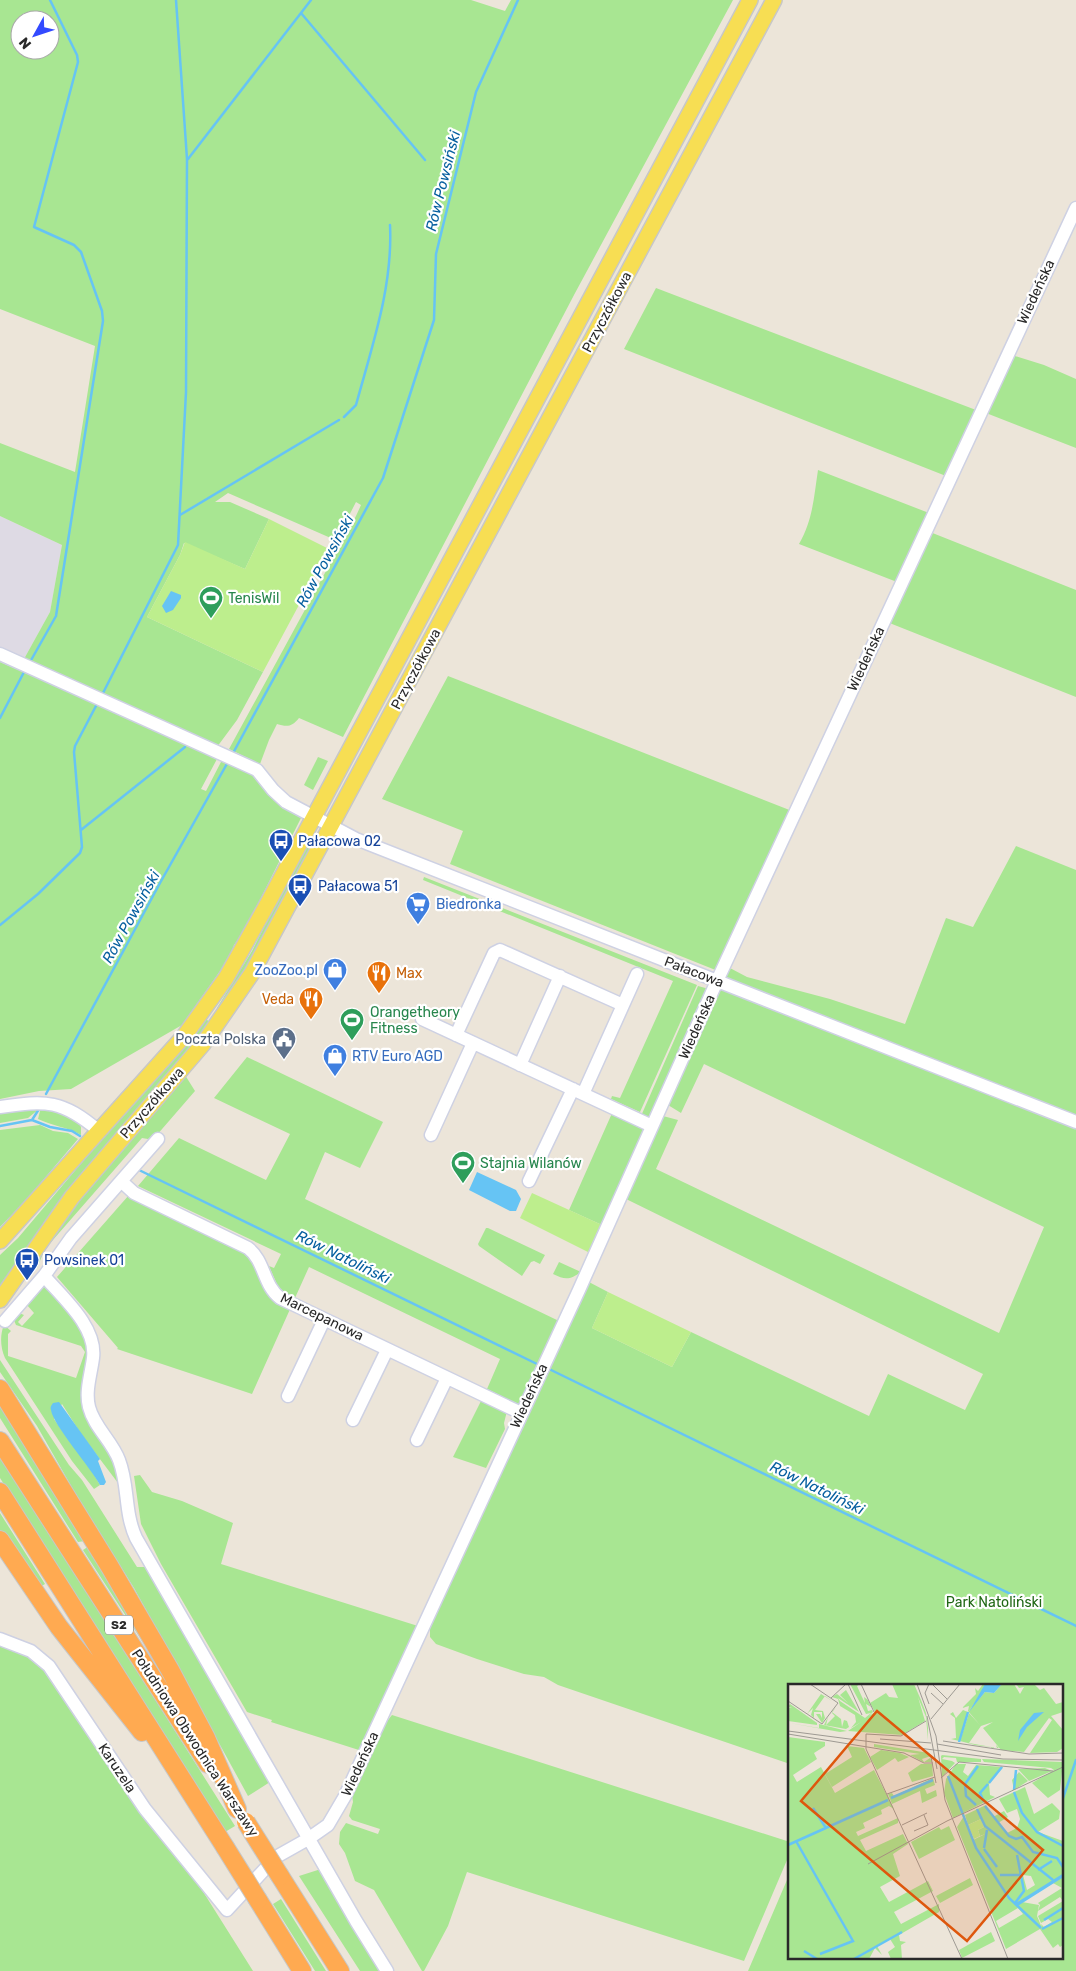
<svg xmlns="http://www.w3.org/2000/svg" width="1076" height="1971" font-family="Rubik,sans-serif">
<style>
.industrial{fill:#dedae4}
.green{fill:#a8e692;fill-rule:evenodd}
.pitch{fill:#bdee8d}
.water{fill:#66c4f4}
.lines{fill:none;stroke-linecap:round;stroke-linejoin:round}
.stream{stroke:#66c4f4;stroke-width:2.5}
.minor-casing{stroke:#ced1e3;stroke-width:15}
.major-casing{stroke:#c7c7c7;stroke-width:18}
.highway-casing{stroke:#c7c7c7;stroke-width:20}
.minor{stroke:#fff;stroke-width:12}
.major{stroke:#f7de53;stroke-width:15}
.highway{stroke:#ffaa51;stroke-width:18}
.highway-bridge-casing{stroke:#c7c7c7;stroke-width:20;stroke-linecap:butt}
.highway-bridge{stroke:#ffaa51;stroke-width:18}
.labels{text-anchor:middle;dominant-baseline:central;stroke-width:4.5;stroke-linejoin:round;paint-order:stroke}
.shield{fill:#fff;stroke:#696969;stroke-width:1}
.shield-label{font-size:12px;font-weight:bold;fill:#292929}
.street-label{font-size:14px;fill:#292929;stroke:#fff}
.leisure-label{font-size:14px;fill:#27864d;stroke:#fff;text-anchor:start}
.transit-label{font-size:14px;fill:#164399;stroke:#fff;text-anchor:start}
.shop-label{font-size:14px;fill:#366cbe;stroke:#fff;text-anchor:start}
.food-label{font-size:14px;fill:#c56008;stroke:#fff;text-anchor:start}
.service-label{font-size:14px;fill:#4e5e75;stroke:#fff;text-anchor:end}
.park-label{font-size:14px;fill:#216816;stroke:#fff}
.water-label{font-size:15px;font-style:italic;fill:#065f9f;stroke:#fff}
.inset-river{fill:none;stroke:#66c4f4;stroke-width:2.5}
.inset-road{fill:none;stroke:#9e9a93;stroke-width:1}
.view{fill:#de570d;fill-opacity:0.15;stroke:#de570d;stroke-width:2.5}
.inset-edge{fill:none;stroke:#292929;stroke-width:2.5}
</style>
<rect width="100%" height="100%" fill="#ece5d9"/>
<path class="industrial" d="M0 516 62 545 50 612 24 659 0 649Z"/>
<path class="green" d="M0 0H471L505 11 511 0H733L574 295 343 737 299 718C292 727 287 727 277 724L269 740 260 764 229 749 356 516 361 505 356 502 337 539H333L228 493 215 502H230L269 519 245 569 184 543 180 555 147 617 263 672 237 720 217 747 24 659 50 612 62 545 0 516V443L75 472 95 346 0 309ZM20 20H50V50H20Z
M656 288 976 410 946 476 624 349Z
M1012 355 1044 365 1076 379V448L986 413Z
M818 470 929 513 897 582 799 544C813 520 814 496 818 470Z
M930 532 1076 590V697L887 622Z
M0 662 94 702 217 759 201 789 206 791 222 760 262 780 302 816 244 932 234 945 230 957 182 1025 71 1089 39 1091 0 1099Z
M448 676 792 811 718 971 450 864 463 831 382 799Z
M318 757 328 761 313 790 304 785Z
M311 833 319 837 259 952 217 1014V1008L252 951Z
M1016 846 1076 870V1118L723 979 728 967 747 977 830 999 905 1024 946 918 973 927Z
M424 877 697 985 640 1112 611 1099 612 1096 620 1098 673 981 423 880Z
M698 986 709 989 650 1117 641 1116Z
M720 986 1076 1126V1971H748L790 1873V1957H1062V1685H790V1764L558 1685 544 1677 524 1674 477 1659 436 1644 430 1637V1626L587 1281 608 1292 592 1328 672 1367 691 1332 869 1416 888 1374 965 1410 983 1374 624 1198 663 1116 678 1120 656 1169 999 1333 1044 1227 704 1064 681 1113 668 1105Z
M205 1017 212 1026 0 1290V1255L18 1238Z
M247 1057 383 1122 360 1168 325 1152 305 1199 559 1321 520 1405 487 1389 500 1359 309 1267 295 1298 279 1289 269 1266 274 1268 281 1254 138 1186 179 1138 266 1180 290 1134 214 1098Z
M185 1075 195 1091 156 1136 148 1139 142 1138 45 1249 37 1268 35 1267 40 1254 81 1195Z
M36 1107 56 1108 79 1123 81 1127V1135C68 1127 52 1126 38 1119L40 1111 39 1109 28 1118 0 1123V1112Z
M613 1111 646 1129 602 1225 569 1210Z
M40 1125 53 1131 68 1133 78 1139 27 1199 0 1227V1130Z
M129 1195 247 1252 291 1307 252 1394 117 1349 118 1348 57 1277Z
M486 1228H488L545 1255 540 1264 534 1261 531 1262 522 1276 479 1246 478 1244Z
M559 1262 581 1272C570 1280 565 1280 553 1274Z
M43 1286H46L79 1321 88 1344 82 1401 113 1457 120 1481 118 1483 81 1434 62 1404 54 1419C69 1441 87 1461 100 1485L94 1489 72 1461 5 1358C0 1347 0 1334 4 1325L11 1331 8 1334V1356L76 1378 85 1352 81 1346 16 1325 13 1318 19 1313 24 1315 18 1322 22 1326 34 1313 27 1305Z
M0 1360 69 1465 82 1480 137 1567H145L270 1782 248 1796 134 1588 74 1491 37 1426 0 1372Z
M482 1399 507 1411 504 1423 505 1429 486 1468 453 1457Z
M0 1404 85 1537 161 1670 83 1550 89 1546 85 1541 78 1542 0 1418Z
M0 1454 235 1826 225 1832 0 1478Z
M140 1475 152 1492 182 1501 233 1523 221 1564 418 1626 362 1751 271 1722 272 1720 247 1712 161 1564 141 1524 134 1476Z
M0 1513 45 1584 40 1587 0 1530Z
M0 1644 27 1653 41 1665 98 1747 202 1890 253 1971H0Z
M392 1715 790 1842V1853L744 1961 467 1872 448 1926 424 1971H422L374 1890 355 1881 345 1853 339 1844 340 1832 346 1823 378 1834 380 1829 352 1820 349 1816 353 1802 352 1795 384 1725Z
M321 1869 382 1971H360L299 1876Z
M281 1899 326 1971H315L273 1904Z"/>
<path class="pitch" d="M269 519 329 549 263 672 147 617 180 555 185 542 245 569Z
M532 1193 602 1225 590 1253 520 1218Z
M608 1292 691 1332 672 1367 592 1328Z"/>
<path class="water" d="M171 591 181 595V598L173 610 166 613 162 606Z
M477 1172 516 1190 521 1199 516 1211H510L469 1190Z
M59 1402 100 1459 98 1461 106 1482 104 1485H100C91 1468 53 1425 51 1410 50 1407 51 1406 53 1403Z"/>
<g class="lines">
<path class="stream" d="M301 13 425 160
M188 159 311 0
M344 417 356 405C372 346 393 287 390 225
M180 515 339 420
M30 662 56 616 103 321 102 311 81 252 74 245 34 227 78 62 77 55 50 0
M102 695 178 545 186 392 187 159 176 0
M0 718 24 672
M232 755 383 478 434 320 436 254 476 92 518 0
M81 830 185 747
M0 925 38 894 80 853 82 847 74 752 75 746 97 704
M46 1094 160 883 228 762
M32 1120 39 1109
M0 1126 32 1120 50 1127 72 1131 80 1136
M139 1170 537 1364
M549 1369 1076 1626
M1062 1801 1076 1760"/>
<defs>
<path id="minor" d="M0 654 257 770 273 790 286 802 356 839 1076 1122
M422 1019 652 1126
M456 1035 494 953 500 950 623 1005
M520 1065 560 976
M583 1094 637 974
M0 1107C47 1100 62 1100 99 1131
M431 1135 473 1043
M121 1181 134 1193 248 1248C265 1261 263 1285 280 1298L521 1413
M529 1181 573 1089
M44 1276C63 1298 97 1327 93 1358 91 1374 85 1391 89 1407 94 1427 112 1441 119 1460 129 1486 124 1512 136 1538L356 1921 387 1971
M5 1321 44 1276 71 1238 158 1139
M288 1396 324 1320
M353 1420 387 1350
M417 1440 447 1378
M0 1639 31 1651 49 1666 145 1809 227 1910 276 1857 308 1839 328 1825 345 1796 579 1290 717 981 1076 208"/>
<path id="major" d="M0 1241 185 1035 226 978 269 901 750 0
M0 1300 72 1197 203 1044 252 973 774 0"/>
<path id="highway" d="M0 1389 110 1567 170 1670 206 1738 237 1809
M0 1441 208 1764
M0 1492 225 1847
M0 1540 59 1627 142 1732
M280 1876 340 1971
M258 1900 302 1971"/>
</defs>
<use href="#minor" class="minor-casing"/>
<use href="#major" class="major-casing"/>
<use href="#highway" class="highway-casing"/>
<use href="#minor" class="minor"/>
<use href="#major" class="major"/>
<use href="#highway" class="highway"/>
<defs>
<path id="highway-bridge" d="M246 1822 280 1876
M225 1847 258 1900"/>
</defs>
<use href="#highway-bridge" class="highway-bridge-casing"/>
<use href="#highway-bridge" class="highway-bridge"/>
</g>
<defs>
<symbol id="stadium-pin" viewBox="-11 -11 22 30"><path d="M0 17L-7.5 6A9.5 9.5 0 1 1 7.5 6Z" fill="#2e9e5b" stroke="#fff"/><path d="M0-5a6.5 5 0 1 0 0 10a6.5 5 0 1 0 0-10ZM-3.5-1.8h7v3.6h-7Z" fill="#fff"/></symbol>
<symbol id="bus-pin" viewBox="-11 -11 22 30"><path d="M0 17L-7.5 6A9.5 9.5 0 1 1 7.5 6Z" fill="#1a4fb4" stroke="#fff"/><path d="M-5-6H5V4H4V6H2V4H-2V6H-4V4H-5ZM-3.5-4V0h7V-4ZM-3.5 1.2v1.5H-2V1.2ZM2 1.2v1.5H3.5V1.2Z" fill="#fff"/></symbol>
<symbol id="supermarket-pin" viewBox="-11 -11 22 30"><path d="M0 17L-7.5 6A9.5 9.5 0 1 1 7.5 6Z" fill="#3f7fe0" stroke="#fff"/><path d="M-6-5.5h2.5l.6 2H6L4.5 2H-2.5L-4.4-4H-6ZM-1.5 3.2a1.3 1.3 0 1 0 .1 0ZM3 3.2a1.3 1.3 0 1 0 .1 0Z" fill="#fff"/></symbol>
<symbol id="shop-pin" viewBox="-11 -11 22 30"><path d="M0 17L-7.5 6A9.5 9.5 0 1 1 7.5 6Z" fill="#3f7fe0" stroke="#fff"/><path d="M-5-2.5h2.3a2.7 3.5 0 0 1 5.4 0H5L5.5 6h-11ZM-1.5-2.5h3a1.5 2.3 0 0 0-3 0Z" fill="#fff"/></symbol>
<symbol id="restaurant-pin" viewBox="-11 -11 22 30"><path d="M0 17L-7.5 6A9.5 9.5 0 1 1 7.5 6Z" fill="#e8710a" stroke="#fff"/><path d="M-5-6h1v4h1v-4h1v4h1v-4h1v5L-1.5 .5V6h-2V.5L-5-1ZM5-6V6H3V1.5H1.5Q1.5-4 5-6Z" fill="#fff"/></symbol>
<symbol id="civic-pin" viewBox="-11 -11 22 30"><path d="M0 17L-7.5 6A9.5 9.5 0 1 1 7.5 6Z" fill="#5c6f8a" stroke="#fff"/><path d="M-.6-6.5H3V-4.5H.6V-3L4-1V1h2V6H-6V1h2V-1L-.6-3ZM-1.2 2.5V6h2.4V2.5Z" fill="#fff"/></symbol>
</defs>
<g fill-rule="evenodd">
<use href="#stadium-pin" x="197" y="584" width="28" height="38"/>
<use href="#bus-pin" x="267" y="827" width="28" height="38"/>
<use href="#bus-pin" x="286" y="872" width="28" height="38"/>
<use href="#supermarket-pin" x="404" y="890" width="28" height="38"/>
<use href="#shop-pin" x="321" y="956" width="28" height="38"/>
<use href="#restaurant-pin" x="365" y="959" width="28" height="38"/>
<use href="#restaurant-pin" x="297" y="985" width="28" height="38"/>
<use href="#stadium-pin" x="338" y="1006" width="28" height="38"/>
<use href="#civic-pin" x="270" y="1025" width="28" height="38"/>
<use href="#shop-pin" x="321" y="1042" width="28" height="38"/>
<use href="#stadium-pin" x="449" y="1149" width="28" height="38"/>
<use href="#bus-pin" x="13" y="1246" width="28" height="38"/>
</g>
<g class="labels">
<rect class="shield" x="105" y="1615.5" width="28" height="19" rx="4"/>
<g class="shield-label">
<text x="119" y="1625">S2</text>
</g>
<g class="street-label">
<text transform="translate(1036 292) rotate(-65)">Wiedeńska</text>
<text transform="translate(607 312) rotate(-62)">Przyczółkowa</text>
<text transform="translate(866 659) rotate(-65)">Wiedeńska</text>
<text transform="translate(416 669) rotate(-62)">Przyczółkowa</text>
<text transform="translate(694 972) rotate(21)">Pałacowa</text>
<text transform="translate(697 1027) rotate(-66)">Wiedeńska</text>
<text transform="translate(152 1103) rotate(-49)">Przyczółkowa</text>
<text transform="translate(322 1317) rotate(26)">Marcepanowa</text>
<text transform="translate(529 1396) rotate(-65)">Wiedeńska</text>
<text transform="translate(195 1743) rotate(57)">Południowa Obwodnica Warszawy</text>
<text transform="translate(360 1764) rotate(-65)">Wiedeńska</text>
<text transform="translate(117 1768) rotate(56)">Karuzela</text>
</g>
<g class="leisure-label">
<text x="228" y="598">TenisWil</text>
<text x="370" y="1012">Orangetheory<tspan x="370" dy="16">Fitness</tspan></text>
<text x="480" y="1163">Stajnia Wilanów</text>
</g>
<g class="transit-label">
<text x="298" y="841">Pałacowa 02</text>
<text x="318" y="886">Pałacowa 51</text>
<text x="44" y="1260">Powsinek 01</text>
</g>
<g class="shop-label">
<text x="436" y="904">Biedronka</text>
<text x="318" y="970" text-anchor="end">ZooZoo.pl</text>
<text x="352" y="1056">RTV Euro AGD</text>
</g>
<g class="food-label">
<text x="396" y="973">Max</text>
<text x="294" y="999" text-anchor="end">Veda</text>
</g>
<g class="service-label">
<text x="266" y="1039">Poczta Polska</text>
</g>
<g class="park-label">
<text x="994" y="1602">Park Natoliński</text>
</g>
<g class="water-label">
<text transform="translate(443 181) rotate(-76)">Rów Powsiński</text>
<text transform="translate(325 561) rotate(-61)">Rów Powsiński</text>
<text transform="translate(131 917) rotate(-61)">Rów Powsiński</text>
<text transform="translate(343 1257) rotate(26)">Rów Natoliński</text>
<text transform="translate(817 1488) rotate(26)">Rów Natoliński</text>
</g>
</g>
<g transform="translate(788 1684)">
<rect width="275" height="275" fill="#ece5d9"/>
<path d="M62 0H72L69 2 74 13 77 19 76 13 80 16 83 23 78 20 80 27 84 26 85 28 81 32 87 28 82 19 98 9 101 13 110 14 104 0H126L133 16 138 29 140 44V56L138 33 130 13 137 37 114 51 60 47 73 38 63 44 68 38 67 31 52 22 50 15 44 13 49 10 60 19 52 11 58 6 71 28 50 14 52 17 77 34 83 29 78 30ZM195 0H197L196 6 181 27 197 8 206 9 214 0H226L232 10 236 3 231 4 228 0H246L252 6 256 4 268 20 275 18V28L263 32 275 46V64L269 68 242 69 264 36 261 34 236 68 213 66 195 44 205 38 193 42 181 59 209 64 208 61 211 64 187 61 172 57 181 29 192 41 180 27 181 22 174 24 188 10 187 4 190 7ZM33 10 44 17 37 12 27 26 35 27 37 34 34 39 28 30H32L34 34V28H26V34L23 31 25 24 19 30ZM2 20 29 39V41L0 37V24H4L0 23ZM48 23 52 25 48 23 44 28 53 35 54 43 56 36 59 37 61 43 58 45 36 41 40 33 38 41 47 32 44 29ZM175 26 180 28 179 34 171 57 163 55 168 54 167 34 162 30 165 28 168 34ZM1 39 31 44V40L59 47 52 48ZM0 53 37 58V62L26 69 29 75 5 91 9 98 33 83 47 109 86 86 106 125 101 122 93 126 94 130 75 139 77 144 68 148 70 152 110 134V139L72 156 78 167 115 150 120 160 105 170 112 192 92 203 101 218 140 197 145 207 106 228 113 240 151 220V228L111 251 112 257 118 258 113 261 114 275H103L100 268 107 263 102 255 89 262 94 271 87 264 81 275H0ZM86 60 141 69 143 72 134 75 136 78 142 74 144 78H135L122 71 132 70 86 63ZM59 62 76 64 83 78 44 103 37 90 64 73ZM93 66 112 69 121 73 110 78 107 74 89 86 82 73ZM154 71 193 75V78H169L168 74 156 73 154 75 164 77 162 83 164 77 167 79 154 93 153 72ZM194 75 275 78 272 106 260 114 244 99 266 86 263 84 196 78ZM133 80H144L145 92 124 98 120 89ZM168 80H178L175 88 180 92 188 81 215 83 201 100 202 111 207 113 165 134 156 109 158 95ZM257 84 264 87 241 97 230 85ZM231 88 240 97 226 106 224 96ZM145 94 147 101 137 105 139 110 148 106 149 112 134 119 132 107 104 120 100 110 104 109 106 112ZM237 103 246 130 264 119 272 127 271 135 250 148 275 157V261L272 263 270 260 265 264 252 245 218 265 169 143 176 132 185 156 197 150 192 152 190 146 196 143 193 135 180 141 177 131 198 121 205 133 216 127 220 133 210 139 219 149 229 144 232 135 229 125 219 129 211 115ZM235 191 243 192 247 201 239 206ZM265 199 274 204 250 219 252 221 250 227 272 213 275 217 250 232 253 239 260 235 264 238 256 243 253 240 254 244 249 232 244 235 249 232 251 221 234 218ZM230 224 235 230 211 244 208 237ZM161 142 167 156 131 175 123 158 151 143 153 146ZM182 194 185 201 152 219 148 212ZM203 248 207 257 174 274 171 266Z" fill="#a8e692" fill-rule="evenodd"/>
<path d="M193 135 196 143 190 146 192 152 186 155 180 141Z" fill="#bdee8d"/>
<path d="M197 0H214L206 9 197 8 181 28ZM256 28 239 43 230 57 232 46 246 29Z" fill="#66c4f4"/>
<path class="inset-river" d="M171 58 180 28M160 92 188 164 221 214 253 244M201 99 214 83M226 106 228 86M226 108 234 129 249 148 275 162M103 114 145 96M196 118 192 109 200 100M188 121 178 112 177 100 190 82M197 122 221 152 228 155 234 153 245 168 269 174 275 183M25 124 38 144M189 125 197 142 265 196M8 157 65 257 32 270M0 161 100 116M196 164 199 146M196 165 209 183M250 186 264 177M212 191H233M227 219 236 207 229 171M227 221 275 191M229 221 275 192M256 236 275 224M254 245 275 234M16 267 29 275M66 275 114 248"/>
<path class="inset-road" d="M60 0 74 31M73 0 86 28M129 0 148 52 157 116 220 275M141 0 137 9 141 20M145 1 159 15M143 9 155 20M43 14 58 0M0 17 34 40 50 19 22 0M139 32 149 85M143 35 172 0M138 37 113 52 78 50V65L174 275M0 47 215 75 275 76M0 50 116 69 136 79H145M92 55 143 59M155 57 241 70 275 69M149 60 213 71M143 73 148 99M153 94 171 78 265 87M99 110 147 93M114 141 139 129M126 147 140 141 136 131M80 180 159 137 275 83"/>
<path class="view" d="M89 27 255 166 179 257 13 117Z"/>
<rect width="275" height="275" class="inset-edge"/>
</g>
<g transform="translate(35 35) rotate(230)"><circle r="24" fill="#ffffff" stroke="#a9a9a9"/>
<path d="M0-4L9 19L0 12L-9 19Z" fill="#334aff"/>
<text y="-8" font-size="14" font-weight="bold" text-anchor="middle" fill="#292929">N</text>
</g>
</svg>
